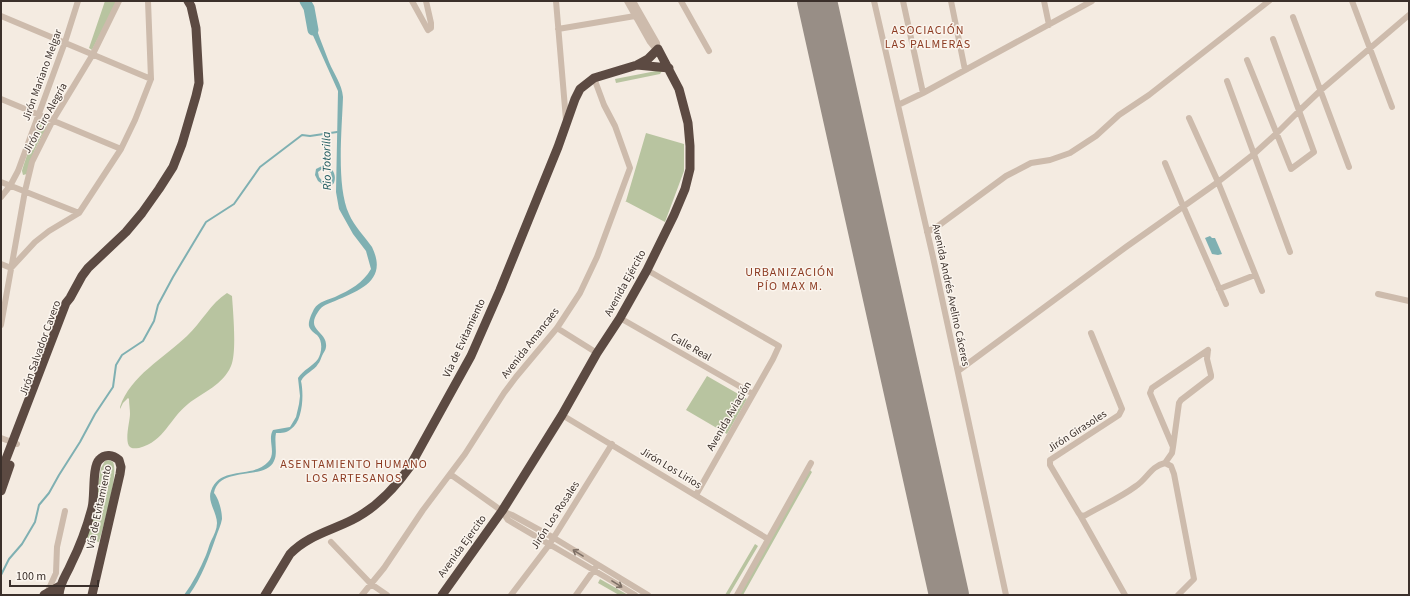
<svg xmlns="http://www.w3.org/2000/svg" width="1410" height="596" font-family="'Source Sans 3',sans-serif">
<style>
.green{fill:#b8c4a0}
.water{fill:#7fb0b2;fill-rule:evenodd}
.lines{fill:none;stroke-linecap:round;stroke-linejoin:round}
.stream{stroke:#7fb0b2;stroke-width:2}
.river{stroke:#7fb0b2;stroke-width:11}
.runway{stroke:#988e86;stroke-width:40}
.minor{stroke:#cdbbac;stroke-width:6}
.highway{stroke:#5c4a42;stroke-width:9}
.oneway{stroke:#7d6f65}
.labels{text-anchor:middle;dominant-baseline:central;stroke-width:3;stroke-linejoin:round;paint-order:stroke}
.street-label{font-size:11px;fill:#3b302b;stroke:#fbf5ee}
.neighbourhood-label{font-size:12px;letter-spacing:1px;fill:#8c3b22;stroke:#fbf5ee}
.water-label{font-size:12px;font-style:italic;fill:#1f5a5e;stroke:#fbf5ee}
</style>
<rect width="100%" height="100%" fill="#f4ebe1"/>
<path class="green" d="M105 1H117L92 50 89 48Z
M656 71H662L660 74 616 83 615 79Z
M44 119 49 125C38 141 32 154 27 174L23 175 22 171C25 161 37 123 44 119Z
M646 133 684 144V171L665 222 625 201H626Z
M227 293 232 296C233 311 237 353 231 366 223 385 203 392 188 404 169 419 165 441 139 448 136 448 132 449 130 447 124 442 130 421 130 414 130 409 129 404 129 399L128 398 123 403 120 409V407C130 376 164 358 187 336 201 323 211 303 227 293Z
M707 376 747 399 727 434 686 410Z
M109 460 113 462C119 475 103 527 99 542L85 538 93 513 101 468 105 461Z
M809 469 812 472 743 595H739Z
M755 544 758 546 729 595H725Z
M600 579 628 595H619L598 583Z"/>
<path class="water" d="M312 14C316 30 323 46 329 62 334 74 342 84 343 97 342 129 336 186 349 214 354 226 365 237 372 247 388 280 361 290 335 301 328 304 322 305 318 312 305 331 328 331 326 347 326 350 323 353 322 356 321 358 320 362 318 364 314 371 305 373 301 381 304 394 303 421 291 429 287 433 282 433 276 433 274 442 278 453 274 461 266 481 219 465 214 493 219 499 222 511 222 519 221 525 218 531 216 537 209 557 202 577 189 595H184C193 583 200 569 206 555 208 550 209 545 211 541 214 535 217 529 217 523 217 513 207 501 211 491 220 465 253 479 268 462 277 453 267 440 273 430L290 427 296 417 299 404 300 396 298 378C303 370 313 366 318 359 322 352 323 341 317 335 314 333 310 330 309 326 308 321 312 313 314 309 319 301 328 300 335 297 350 290 363 283 371 269L366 251 353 234 339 209 336 192 338 91 311 31 308 16Z
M324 165C332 167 337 174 334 183L331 186H325L318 181 315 175 316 169ZM322 169H326L331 173 332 180 330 183H324L319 177 318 172Z
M1210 236 1212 238H1215L1222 254 1218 255 1212 254 1205 238Z"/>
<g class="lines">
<path class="stream" d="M1 575 9 559 22 544 35 522 39 505 49 493 59 475 80 442 95 414 113 387 116 365 122 355 143 341 154 321 158 305 173 277 206 222 234 204 260 167 302 135 310 136 337 132"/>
<path class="river" d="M305 1 309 8 313 30"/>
<path class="runway" d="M817 1 949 595"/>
<path class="minor" d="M412 1 428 30 431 28V23L426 1
M556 1 566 120
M627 1 650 42 654 47 658 49
M633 1 657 43 658 49
M681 1 709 51
M874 1 933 257 1006 595
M903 1 923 93
M951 1 965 70
M1044 1 1049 25
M1352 1 1392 107
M1 16 151 79
M1293 17 1349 167
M558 29 635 16
M1247 60 1291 169 1314 152 1273 39
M1227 81 1290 252
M1 99 121 149
M898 105 923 93 1092 1
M1189 118 1218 182 1262 291
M1165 163 1183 206 1226 304
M1 182 79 213
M1 197 10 186 18 171 65 42 78 1
M927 232 938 226 1006 176 1031 163 1050 160 1070 153 1096 136 1119 115 1149 95 1269 1
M1 264 11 268 35 242 49 231 79 213 121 149 135 120 151 79 148 1
M647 270 779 346 773 359 696 495
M1219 289 1255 275
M1378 294 1409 301
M620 318 753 394
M1 325 25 191 32 162 53 120 93 54 119 1
M557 328 597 353
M1091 333 1122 409 1119 415 1050 460V465L1078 512 1080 515 1084 516C1101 506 1120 498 1136 486 1147 479 1151 466 1165 463L1171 466 1174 474 1194 579 1178 595
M958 371 1126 247 1218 182 1255 153 1277 133 1299 111 1321 90 1409 15
M562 415 768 539
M1 438 17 444
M1173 447 1179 403 1181 400 1211 377V375L1207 359 1208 350
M1165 463 1172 453 1173 447 1150 393 1152 388 1208 350
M450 474 502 511 508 520C550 545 593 569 635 595
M502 511 512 515 554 538 648 595
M1080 515 1125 595
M331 542 371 584 387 595
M47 593 56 573 57 547 65 511
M362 595 384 568 423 510 465 454 504 393 516 377 557 328 580 293 597 257 630 168 615 126 604 105 594 78
M511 595 549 545 612 444
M576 595 596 567
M737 595 811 463"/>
<path class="highway" d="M637 65 669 68
M1 472 66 303 70 298 82 276 88 268 126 232 142 213 159 189 173 167 182 144 196 96 199 83 196 28 191 6 188 1
M1 491 10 465
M44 595 60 586
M59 595C60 582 66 576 71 564 80 546 87 527 92 508 95 497 92 467 99 460 105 453 113 455 119 460L121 467 120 474 92 595
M265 595 290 554C307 536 330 531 352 520 376 508 394 489 409 468L471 356 500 290 558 147 575 99 580 89 594 78 637 65 648 59 658 49 679 89 688 123 690 146V169L685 189 674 215 647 270 620 318 597 353 562 415 502 511 442 595"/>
</g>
<defs><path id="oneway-shaft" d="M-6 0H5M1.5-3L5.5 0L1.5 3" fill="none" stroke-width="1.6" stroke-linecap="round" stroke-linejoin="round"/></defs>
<g class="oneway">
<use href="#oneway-shaft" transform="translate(578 553) rotate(-148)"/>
<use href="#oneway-shaft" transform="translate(617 584) rotate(32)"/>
</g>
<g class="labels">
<g class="street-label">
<text transform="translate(42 75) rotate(-70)">Jirón Mariano Melgar</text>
<text transform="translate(45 118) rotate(-61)">Jirón Ciro Alegría</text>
<text transform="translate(625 283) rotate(-61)">Avenida Ejército</text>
<text transform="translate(951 295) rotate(78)">Avenida Andrés Avelino Cáceres</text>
<text transform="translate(464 338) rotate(-65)">Vía de Evitamiento</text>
<text transform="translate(530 343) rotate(-52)">Avenida Amancaes</text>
<text transform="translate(691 347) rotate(30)">Calle Real</text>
<text transform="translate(40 348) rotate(-70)">Jirón Salvador Cavero</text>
<text transform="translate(729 416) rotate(-60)">Avenida Aviación</text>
<text transform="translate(1077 431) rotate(-33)">Jirón Girasoles</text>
<text transform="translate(671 468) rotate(31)">Jirón Los Lirios</text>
<text transform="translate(99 507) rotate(-78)">Vía de Evitamiento</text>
<text transform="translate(555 515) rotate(-57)">Jirón Los Rosales</text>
<text transform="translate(462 546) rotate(-54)">Avenida Ejercito</text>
</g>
<g class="neighbourhood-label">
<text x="928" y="30">ASOCIACIÓN<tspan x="928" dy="14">LAS PALMERAS</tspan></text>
<text x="790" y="272">URBANIZACIÓN<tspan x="790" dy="14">PÍO MAX M.</tspan></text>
<text x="354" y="464">ASENTAMIENTO HUMANO<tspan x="354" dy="14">LOS ARTESANOS</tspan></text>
</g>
<g class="water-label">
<text transform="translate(327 161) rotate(-91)">Rio Totorilla</text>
</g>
</g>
<rect width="1410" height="596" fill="none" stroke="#3b302b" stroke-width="4"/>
<path d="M10 580v6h88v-6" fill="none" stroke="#3b302b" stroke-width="2"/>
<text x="16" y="580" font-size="12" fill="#3b302b" stroke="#fbf5ee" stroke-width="3" paint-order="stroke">100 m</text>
</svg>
